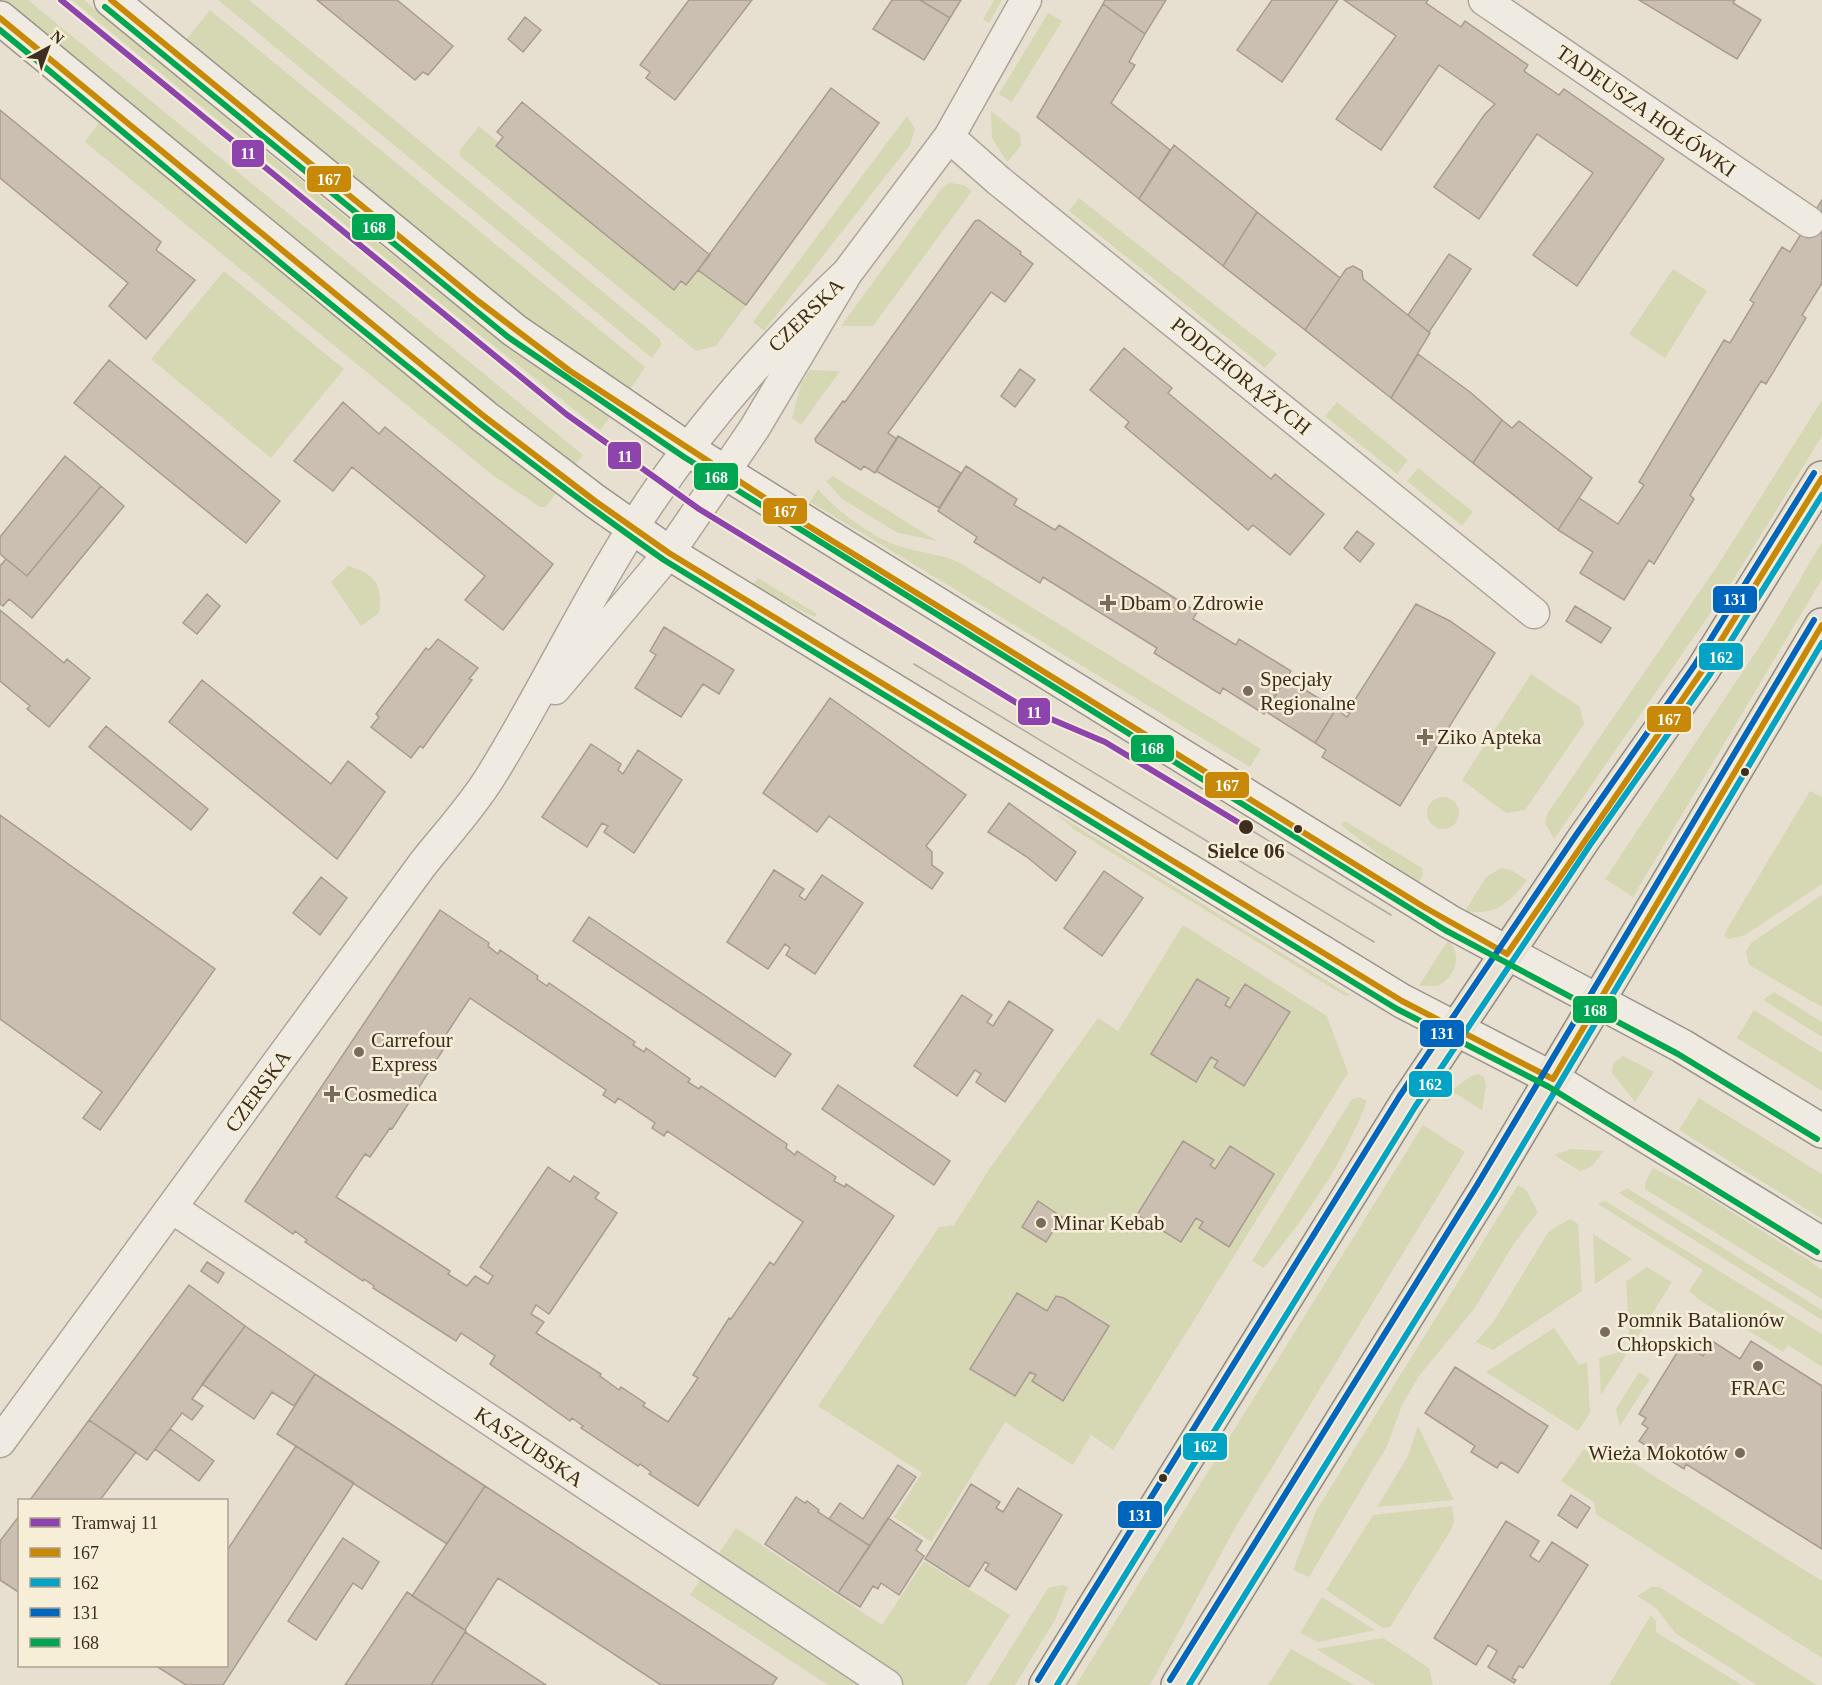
<svg xmlns="http://www.w3.org/2000/svg" width="1822" height="1685" font-family="Georgia,serif">
<style>
.green{fill:#d6d7b3}
.building{fill:#cbbfb2;stroke:#a89c90;stroke-width:1.5;fill-rule:evenodd}
.lines{fill:none;stroke-linecap:round;stroke-linejoin:round}
.street-casing{stroke:#ada599;stroke-width:33}
.secondary-casing{stroke:#9c958a;stroke-width:36}
.primary-casing{stroke:#928b80;stroke-width:36}
.street{stroke:#efebe3;stroke-width:30}
.secondary{stroke:#efebe3;stroke-width:33}
.primary{stroke:#e6e1d4;stroke-width:33}
.tram{stroke:#afaaa2;stroke-width:1.5}
.bus-1-casing{stroke:#f7eed8;stroke-width:10}
.bus-2-casing{stroke:#f7eed8;stroke-width:10}
.bus-3-casing{stroke:#f7eed8;stroke-width:10}
.bus-4-casing{stroke:#f7eed8;stroke-width:10}
.bus-1{stroke:#c88808;stroke-width:6}
.bus-2{stroke:#03a3c5;stroke-width:6}
.bus-3{stroke:#0065bd;stroke-width:6}
.bus-4{stroke:#00a651;stroke-width:6}
.tram-1-casing{stroke:#f7eed8;stroke-width:10}
.tram-1{stroke:#8e44ad;stroke-width:6}
.poi-dot{fill:#786c5e;stroke:#f7eed8;stroke-width:2}
.bus-dot{fill:#3d2e20;stroke:#f7eed8;stroke-width:2}
.labels{text-anchor:middle;dominant-baseline:central;stroke-width:5;stroke-linejoin:round;paint-order:stroke}
.street-label{font-size:21px;fill:#3d2e20;stroke:#f7eed8}
.poi-label{font-size:21px;fill:#3d2e20;stroke:#f7eed8;text-anchor:start}
.stop-label{font-size:21px;font-weight:bold;fill:#3d2e20;stroke:#f7eed8}
.line-badge{stroke:#f7eed8;stroke-width:2}
.badge-label{font-size:16px;text-anchor:middle;font-weight:bold;fill:#fff}
</style>
<rect width="100%" height="100%" fill="#e7e0d1"/>
<path class="green" d="M4 0H28L578 451 583 455 575 465 442 360Z
M72 0H84C257 142 425 291 610 417L600 430 444 306Z
M218 0H249L660 339 661 345 652 358Z
M994 0H1002L989 23 983 19Z
M210 10 645 367 629 391 525 318 185 41Z
M1048 13 1062 21 1012 102 999 94Z
M991 111 1020 134 1021 146 1007 162 992 138Z
M907 116 915 129 910 145 764 331 753 322Z
M100 121 557 492 546 507H540L495 477 85 142Z
M479 126 498 142 496 146 674 290 698 270 746 305 716 346 696 351 460 156V150Z
M950 183 964 185 972 191 873 326H841L942 188Z
M1079 198 1277 354 1265 368 1069 211Z
M1673 269 1707 291 1665 358 1629 334Z
M224 271 344 369 271 458 151 359Z
M810 370 840 371 801 425 792 418 801 384Z
M1822 400V436L1732 582 1554 839 1545 823 1547 814 1718 565Z
M1337 402 1408 460 1397 474 1325 416Z
M1418 468 1473 512 1462 526 1407 481Z
M833 476 937 541 898 533 842 499 826 481Z
M818 489C835 510 876 540 902 547 922 553 941 554 960 563L1261 749 1250 767 810 502Z
M1822 542V579L1633 897 1605 879 1767 635Z
M348 566C375 574 383 584 379 613L361 626 331 582Z
M758 578 817 614 815 617 752 586Z
M1531 674 1580 707 1584 724 1525 810 1506 813 1462 780Z
M1810 791 1822 797V884L1745 935 1728 939 1724 936 1730 924Z
M1427 813a16 16 0 1 1 32 0a16 16 0 1 1-32 0Z
M1055 813 1350 995 1345 996 1075 830Z
M1345 821 1422 868 1423 875 1417 885 1341 825Z
M1501 868 1511 870 1527 880C1511 902 1494 917 1465 911L1486 877Z
M1822 895V1007L1749 965 1746 952 1751 943Z
M1183 925 1327 1016 1348 1073 1113 1450 1091 1435 1073 1465 1005 1422 931 1542 894 1517 922 1473 818 1406 939 1227 954 1225 990 1168 1098 1018 1118 1031Z
M1448 940C1463 956 1456 976 1438 986H1419Z
M1774 992 1822 1022V1037L1763 1000Z
M1754 1010 1822 1053V1091L1737 1038Z
M1623 1056 1654 1072 1635 1102 1612 1073 1613 1063Z
M1478 1074 1484 1077 1486 1086 1482 1110 1451 1091 1471 1076Z
M1359 1097 1367 1101C1341 1168 1308 1213 1264 1268L1252 1261 1352 1099Z
M1699 1098 1822 1174V1219L1679 1130Z
M1423 1125 1465 1152 1236 1526 1150 1685H1076Z
M1571 1149 1604 1151 1592 1166 1580 1171 1554 1155Z
M1653 1168 1697 1190 1810 1261 1822 1270V1299L1645 1189V1183Z
M1518 1185 1526 1190 1538 1212 1513 1245 1474 1309 1419 1376 1402 1405 1387 1446 1309 1577 1293 1570 1316 1511Z
M1627 1188 1822 1310V1320L1619 1193Z
M1605 1201 1822 1334V1367L1788 1345 1783 1352 1698 1299 1689 1291 1703 1270 1598 1204Z
M1570 1219 1578 1224 1582 1291 1493 1350 1476 1342 1494 1321 1549 1231Z
M1593 1234 1632 1259 1595 1284Z
M1647 1267 1672 1282 1601 1395 1599 1358 1630 1349 1626 1281Z
M1554 1328 1579 1365 1587 1362 1590 1413 1578 1431 1486 1372Z
M1639 1372 1650 1379 1620 1426 1616 1409Z
M1418 1426 1454 1500 1377 1507 1408 1456Z
M1603 1444 1822 1581V1658L1596 1514 1594 1502 1561 1481 1584 1449 1595 1456Z
M1452 1506 1454 1522 1451 1530 1390 1627 1383 1628 1326 1590 1373 1515Z
M736 1528 882 1625 924 1561 1010 1615 966 1685H828L690 1595Z
M1062 1585 1068 1587 1055 1620 1015 1685H988L1048 1588Z
M1651 1587H1659L1817 1685H1757L1675 1633 1657 1609 1637 1596Z
M1322 1597 1375 1630 1318 1642 1300 1633Z
M1651 1615 1656 1621V1632L1742 1685H1609Z
M1383 1638 1429 1668 1433 1685H1375L1316 1649Z
M1291 1649 1354 1685H1268Z"/>
<path class="building" d="M317 0H397L453 46 428 75 423 72 415 80Z
M689 0H752L675 100 646 78 650 72 640 65Z
M892 0H920L950 18 924 60 873 29Z
M920 0H961L950 18Z
M1105 0H1166L1145 34 1103 4Z
M1272 0H1338L1282 82 1237 50Z
M1344 0H1428L1426 3 1461 27 1465 21 1528 65 1524 71 1559 95 1564 89 1664 159 1577 286 1533 255 1593 173 1537 134 1479 219 1434 187 1485 114 1495 104 1439 65 1381 150 1336 119 1396 36Z
M1639 0H1735L1733 3 1761 20 1737 59Z
M1103 4 1145 34 1129 62 1135 65 1111 103 1170 150 1139 199 1037 117Z
M525 17 541 30 523 52 508 39Z
M831 88 879 123 746 305 698 270Z
M522 102 710 255 686 285 681 281 674 290 496 146 503 137 497 132Z
M0 110 161 242 156 250 195 280 146 339 109 306 128 283 0 178Z
M1174 145 1257 212 1223 266 1139 199Z
M1822 200V283L1802 315 1806 318 1766 384 1761 381 1690 495 1694 499 1654 564 1649 560 1624 600 1580 573 1593 552 1558 530 1579 498 1618 524 1644 485 1639 482 1724 340 1730 343 1754 303 1750 300 1782 247 1790 252Z
M1257 212 1340 278 1305 330 1223 266Z
M979 220 1021 252 1020 254 1033 264 1005 302 991 292 888 433 897 439 875 473 864 466 861 470 816 442 815 439 843 401 845 402 975 221Z
M1449 254 1471 269 1429 332 1408 315Z
M1353 266 1362 271 1363 279 1430 333 1391 398 1305 330 1346 269Z
M1124 348 1172 388 1168 393 1271 479 1275 474 1324 514 1290 555 1253 525 1248 530 1125 427 1129 422 1090 390Z
M1418 354 1470 392 1502 420 1473 463 1391 398Z
M109 360 280 501 246 543 74 403Z
M1020 369 1035 380 1015 407 1001 396Z
M343 402 379 434 385 427 553 564 503 630 465 600 485 576 352 467 333 491 294 461Z
M1502 420 1512 428 1519 421 1592 478 1558 530 1473 463Z
M898 436 961 473 939 508 876 471Z
M65 456 101 486 27 576 0 554V537Z
M966 466 1017 499 1014 505 1055 530 1059 525 1197 612 1193 619 1236 645 1239 639 1291 671 1264 714 1223 688 1220 694 1154 653 1157 648 1043 577 1040 583 974 542 977 537 938 511Z
M101 486 124 506 114 518 32 618 9 599 3 606 0 604V566L6 559 27 576Z
M1357 531 1374 544 1360 562 1344 548Z
M207 594 220 606 197 634 183 623Z
M1416 604 1450 621 1495 653 1400 806 1322 757 1326 750 1315 743 1336 709 1347 717 1350 713 1347 712Z
M1575 606 1611 628 1601 643 1566 621Z
M0 610 64 663 67 659 90 678 49 727 27 709 30 706 0 681Z
M664 627 734 670 719 694 703 684 681 717 635 688 656 655 650 651Z
M438 639 478 668 469 679 472 680 423 748 420 746 411 758 371 727 379 717 376 714 426 648 429 650Z
M1286 678 1336 709 1315 743 1265 711Z
M202 680 331 784 348 761 385 792 337 859 169 722Z
M830 698 966 795 926 846 932 852V865L943 873 932 889 829 816 817 832 763 793Z
M106 726 208 809 191 830 89 747Z
M591 744 621 764 618 770 623 774 638 750 682 780 634 853 604 832 608 826 602 823 587 847 542 817Z
M1009 803 1076 852 1056 881 1027 857 988 832Z
M0 815 215 969 100 1130 83 1118 102 1092 0 1019Z
M774 870 804 889 799 896 805 900 822 875 863 903 815 974 786 955 790 948 785 944 768 969 727 942Z
M1104 871 1143 898 1102 956 1064 928Z
M321 877 347 898 320 935 293 913Z
M440 910 489 943 488 946 498 954 500 950 538 976 537 979 547 986 549 983 635 1042 633 1045 644 1052 646 1048 690 1079 688 1082 699 1089 701 1086 787 1144 786 1148 795 1155 797 1151 836 1177 834 1181 845 1187 846 1184 894 1216 698 1506 649 1474 651 1472 640 1464 638 1466 581 1428 583 1426 572 1418 570 1421 490 1364 495 1356 461 1333 456 1341 373 1288 374 1286 364 1279 363 1281 305 1242 307 1240 295 1231 293 1234 245 1201ZM470 998 606 1090 603 1095 615 1103 618 1098 655 1123 652 1128 664 1136 667 1131 803 1222 774 1265 770 1262 731 1319 729 1318 693 1375 698 1378 668 1422 643 1406 645 1403 621 1387 619 1390 600 1376 601 1374 536 1333 544 1322 531 1314 536 1305 549 1314 617 1213 595 1198 599 1193 574 1176 570 1182 548 1167 480 1267 493 1276 488 1284 475 1276 467 1286 448 1274 450 1271 336 1197 365 1154 370 1157 390 1128 392 1129 448 1042 443 1039Z
M589 917 791 1054 775 1077 573 941Z
M1197 979 1229 998 1225 1005 1230 1008 1245 984 1290 1012 1244 1086 1214 1067 1218 1061 1211 1057 1196 1082 1151 1054Z
M962 995 992 1015 987 1022 993 1026 1009 1001 1053 1030 1005 1102 976 1082 981 1074 975 1070 957 1096 914 1066Z
M838 1085 950 1161 934 1185 822 1109Z
M1183 1141 1214 1160 1210 1165 1215 1169 1230 1146 1274 1174 1229 1247 1199 1228 1203 1222 1196 1218 1181 1242 1137 1215Z
M1038 1201 1062 1217 1046 1242 1022 1227Z
M207 1262 224 1273 218 1283 201 1271Z
M189 1285 245 1326 192 1399 203 1406 192 1420 182 1413 147 1460 89 1420Z
M1017 1293 1047 1311 1056 1296 1064 1298 1109 1326 1063 1401 1032 1381 1036 1375 1030 1372 1015 1396 970 1369Z
M245 1326 315 1374 294 1406 272 1392 254 1419 202 1384Z
M1712 1341 1740 1359 1751 1341 1822 1386V1549L1686 1464 1684 1469 1639 1441 1648 1428 1642 1424 1646 1418 1639 1414 1683 1343 1703 1356Z
M1455 1367 1548 1426 1518 1473 1501 1462 1497 1468 1471 1452 1475 1446 1425 1413Z
M315 1374 485 1486 447 1544 277 1434Z
M89 1420 136 1452 100 1500H30Z
M170 1429 214 1461 199 1481 155 1449Z
M296 1446 354 1483 223 1685H186L156 1666H226V1552Z
M898 1465 916 1477 870 1546 829 1519 840 1503 863 1519Z
M971 1484 1000 1502 996 1508 1003 1512 1018 1488 1062 1515 1016 1590 985 1570 989 1564 985 1562 969 1587 925 1559Z
M485 1486 777 1678 772 1685H661L498 1578 465 1630 412 1596Z
M1571 1495 1590 1508 1577 1528 1558 1515Z
M796 1497 805 1503 807 1501 819 1510 818 1512 870 1546 838 1593 765 1544Z
M20 1515V1593L0 1580V1541Z
M888 1518 922 1541 916 1550 924 1556 899 1595 881 1583 878 1589 873 1586 860 1607 838 1593Z
M1506 1521 1539 1541 1530 1556 1539 1562 1552 1542 1588 1565 1523 1668 1519 1666 1512 1678 1516 1680 1514 1683 1488 1667 1497 1651 1488 1645 1476 1665 1434 1638Z
M343 1538 379 1562 362 1589 353 1583 316 1640 288 1621Z
M407 1592 466 1631 431 1685H345Z
M465 1632 546 1685H431Z"/>
<g class="lines">
<defs>
<path id="street" d="M1484 0 1809 222
M949 137 999 181 1534 613
M555 689 669 553 754 429 847 273 949 137 1026 0
M172 1208 887 1685
M0 1442 422 865C444 837 470 809 489 779 540 698 580 611 631 531 691 436 765 350 847 273"/>
<path id="secondary" d="M111 0 514 330 689 450 1450 922 1682 1046 1822 1131
M0 18 485 417 595 501 669 553 1402 1001 1553 1079 1822 1244"/>
<path id="primary" d="M1046 1685 1407 1102 1583 840 1702 671 1822 478
M1178 1685 1485 1190 1822 625"/>
</defs>
<use href="#street" class="street-casing"/>
<use href="#secondary" class="secondary-casing"/>
<use href="#primary" class="primary-casing"/>
<use href="#street" class="street"/>
<use href="#secondary" class="secondary"/>
<use href="#primary" class="primary"/>
<path class="tram" d="M914 664 1374 942
M1246 827 1391 915"/>
<defs>
<path id="bus-1" d="M111 0 478 301 570 371 805 524 1424 907 1507 954
M0 18 485 417 595 501 669 553 1402 1001 1553 1079
M1507 954 1702 671 1822 478
M1553 1079 1822 625"/>
<path id="bus-2" d="M1057 1685 1415 1107 1590 845 1709 676 1822 495
M1189 1685 1493 1195 1822 643"/>
<path id="bus-3" d="M1038 1680 1399 1097 1576 835 1694 666 1814 473
M1170 1680 1477 1185 1814 620"/>
<path id="bus-4" d="M105 7 508 337 684 457 1445 930 1678 1054 1817 1139
M0 30C218 209 433 398 664 560L1397 1009 1549 1087 1817 1252"/>
</defs>
<use href="#bus-1" class="bus-1-casing"/>
<use href="#bus-2" class="bus-2-casing"/>
<use href="#bus-3" class="bus-3-casing"/>
<use href="#bus-4" class="bus-4-casing"/>
<use href="#bus-1" class="bus-1"/>
<use href="#bus-2" class="bus-2"/>
<use href="#bus-3" class="bus-3"/>
<use href="#bus-4" class="bus-4"/>
<defs>
<path id="tram-1" d="M61 0 566 414 699 509 1025 708 1105 742 1246 827"/>
</defs>
<use href="#tram-1" class="tram-1-casing"/>
<use href="#tram-1" class="tram-1"/>
</g>
<g class="poi-dot">
<path d="M1105 594h6v6h6v6h-6v6h-6v-6h-6v-6h6z"/>
<circle cx="1248" cy="691" r="6"/>
<path d="M1422 728h6v6h6v6h-6v6h-6v-6h-6v-6h6z"/>
<circle cx="359" cy="1052" r="6"/>
<path d="M329 1085h6v6h6v6h-6v6h-6v-6h-6v-6h6z"/>
<circle cx="1041" cy="1223" r="6"/>
<circle cx="1605" cy="1332" r="6"/>
<circle cx="1758" cy="1366" r="6"/>
<circle cx="1740" cy="1453" r="6"/>
</g>
<g class="bus-dot">
<circle cx="1745" cy="772" r="5"/>
<circle cx="1246" cy="827" r="8"/>
<circle cx="1298" cy="829" r="5"/>
<circle cx="1163" cy="1478" r="5"/>
</g>
<g class="labels">
<g class="street-label">
<text transform="translate(1646 111) rotate(35)">TADEUSZA HOŁÓWKI</text>
<text transform="translate(806 315) rotate(-44)">CZERSKA</text>
<text transform="translate(1241 376) rotate(39)">PODCHORĄŻYCH</text>
<text transform="translate(258 1091) rotate(-54)">CZERSKA</text>
<text transform="translate(529 1447) rotate(34)">KASZUBSKA</text>
</g>
<g class="poi-label">
<text x="1120" y="603">Dbam o Zdrowie</text>
<text x="1260" y="679">Specjały<tspan x="1260" dy="24">Regionalne</tspan></text>
<text x="1437" y="737">Ziko Apteka</text>
<text x="371" y="1040">Carrefour<tspan x="371" dy="24">Express</tspan></text>
<text x="344" y="1094">Cosmedica</text>
<text x="1053" y="1223">Minar Kebab</text>
<text x="1617" y="1320">Pomnik Batalionów<tspan x="1617" dy="24">Chłopskich</tspan></text>
<text x="1758" y="1388" text-anchor="middle">FRAC</text>
<text x="1728" y="1453" text-anchor="end">Wieża Mokotów</text>
</g>
<g class="stop-label">
<text x="1246" y="851">Sielce 06</text>
</g>
</g>
<g class="line-badge">
<rect x="231" y="139" width="34" height="29" rx="6" fill="#8e44ad"/>
<rect x="306" y="165" width="46" height="28" rx="6" fill="#c88808"/>
<rect x="351" y="213" width="45" height="28" rx="6" fill="#00a651"/>
<rect x="607" y="441" width="35" height="29" rx="6" fill="#8e44ad"/>
<rect x="693" y="462" width="46" height="29" rx="6" fill="#00a651"/>
<rect x="762" y="497" width="46" height="28" rx="6" fill="#c88808"/>
<rect x="1712" y="585" width="46" height="29" rx="6" fill="#0065bd"/>
<rect x="1698" y="642" width="46" height="29" rx="6" fill="#03a3c5"/>
<rect x="1017" y="697" width="34" height="29" rx="6" fill="#8e44ad"/>
<rect x="1646" y="705" width="46" height="28" rx="6" fill="#c88808"/>
<rect x="1130" y="734" width="45" height="29" rx="6" fill="#00a651"/>
<rect x="1204" y="771" width="46" height="28" rx="6" fill="#c88808"/>
<rect x="1572" y="995" width="46" height="29" rx="6" fill="#00a651"/>
<rect x="1419" y="1019" width="46" height="29" rx="6" fill="#0065bd"/>
<rect x="1408" y="1070" width="45" height="28" rx="6" fill="#03a3c5"/>
<rect x="1182" y="1432" width="46" height="29" rx="6" fill="#03a3c5"/>
<rect x="1117" y="1500" width="46" height="29" rx="6" fill="#0065bd"/>
</g>
<g class="badge-label">
<text x="248" y="159">11</text>
<text x="329" y="185">167</text>
<text x="374" y="233">168</text>
<text x="625" y="462">11</text>
<text x="716" y="483">168</text>
<text x="785" y="517">167</text>
<text x="1735" y="605">131</text>
<text x="1721" y="663">162</text>
<text x="1034" y="718">11</text>
<text x="1669" y="725">167</text>
<text x="1152" y="754">168</text>
<text x="1227" y="791">167</text>
<text x="1595" y="1016">168</text>
<text x="1442" y="1039">131</text>
<text x="1430" y="1090">162</text>
<text x="1205" y="1452">162</text>
<text x="1140" y="1521">131</text>
</g>
<rect x="18" y="1499" width="210" height="168" fill="#f7eed8" stroke="#ada18e" stroke-width="1.5"/>
<rect x="30" y="1518" width="30" height="9" fill="#8e44ad" stroke="#ada18e" stroke-width="1.5"/>
<text x="72" y="1529" font-size="18" fill="#3d2e20">Tramwaj 11</text>
<rect x="30" y="1548" width="30" height="9" fill="#c88808" stroke="#ada18e" stroke-width="1.5"/>
<text x="72" y="1559" font-size="18" fill="#3d2e20">167</text>
<rect x="30" y="1578" width="30" height="9" fill="#03a3c5" stroke="#ada18e" stroke-width="1.5"/>
<text x="72" y="1589" font-size="18" fill="#3d2e20">162</text>
<rect x="30" y="1608" width="30" height="9" fill="#0065bd" stroke="#ada18e" stroke-width="1.5"/>
<text x="72" y="1619" font-size="18" fill="#3d2e20">131</text>
<rect x="30" y="1638" width="30" height="9" fill="#00a651" stroke="#ada18e" stroke-width="1.5"/>
<text x="72" y="1649" font-size="18" fill="#3d2e20">168</text>
<g transform="translate(48 48) rotate(41)" stroke="#f7eed8" stroke-width="4.5" paint-order="stroke">
<path d="M0-4.5L10 22L0 15L-10 22Z" fill="#3d2e20"/>
<text y="-9" font-size="16" font-weight="bold" text-anchor="middle" fill="#3d2e20">N</text>
</g>
</svg>
